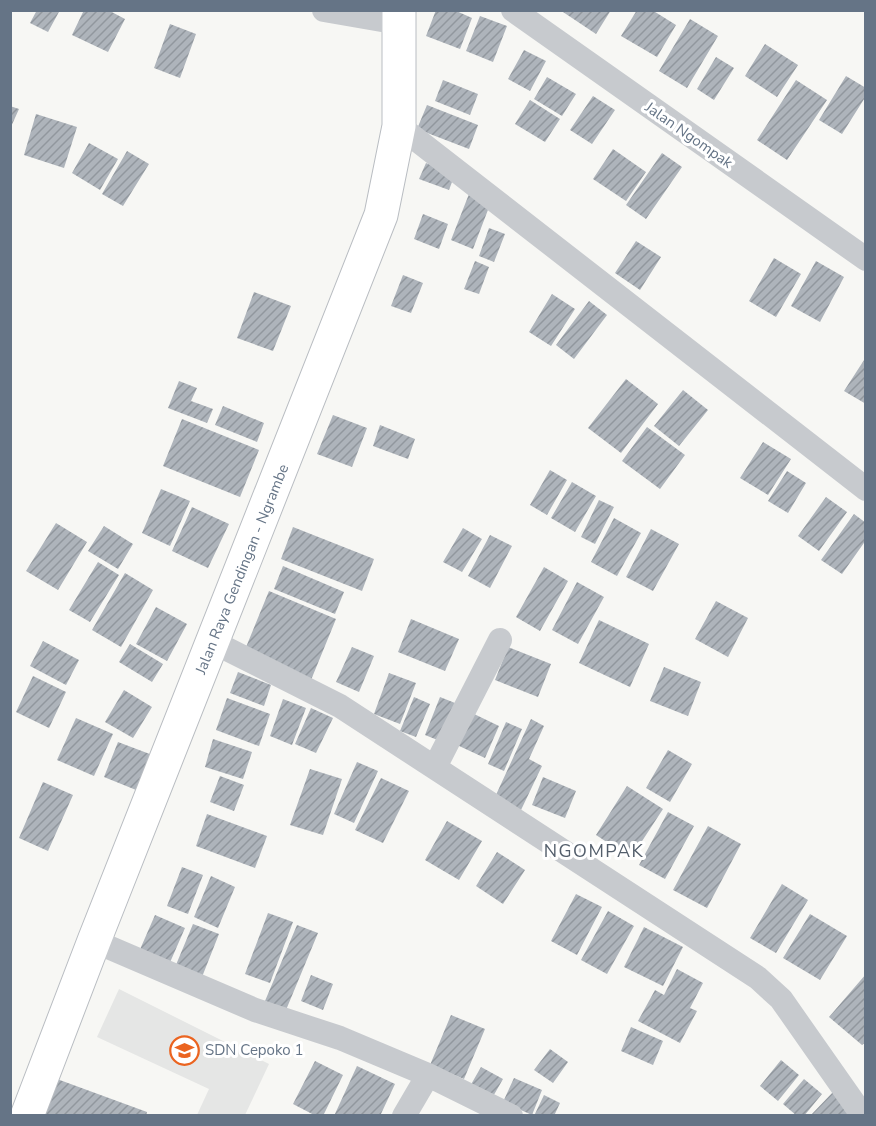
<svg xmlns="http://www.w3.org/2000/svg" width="876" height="1126" font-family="'Nunito Sans',sans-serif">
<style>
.built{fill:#e5e6e5}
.building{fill:url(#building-hatch)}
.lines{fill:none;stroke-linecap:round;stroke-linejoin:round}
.secondary-casing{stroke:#b9bdc2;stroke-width:35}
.minor{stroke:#c7cace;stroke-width:24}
.secondary{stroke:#fff;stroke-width:33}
.labels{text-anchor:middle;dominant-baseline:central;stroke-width:6;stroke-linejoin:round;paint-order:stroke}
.street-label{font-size:15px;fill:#657486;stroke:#fff}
.poi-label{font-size:15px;fill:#657486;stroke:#fff;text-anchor:start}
.quarter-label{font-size:18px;letter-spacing:1.5px;fill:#535e6b;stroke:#fff}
</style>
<defs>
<pattern id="building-hatch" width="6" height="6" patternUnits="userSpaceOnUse" patternTransform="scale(1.5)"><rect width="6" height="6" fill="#aeb4bb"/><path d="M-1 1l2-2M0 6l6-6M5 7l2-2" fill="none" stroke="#91979e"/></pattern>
</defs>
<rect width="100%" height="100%" fill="#f7f7f4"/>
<path class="built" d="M119 989 269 1064 245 1115H197L209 1089 97 1037Z"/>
<path class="building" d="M37 10H60L48 32 30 23Z
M84 10H108L125 19 108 52 72 35Z
M436 10H454L472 18 460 49 426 36Z
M560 10H611L596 34Z
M637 10H652L676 25 657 57 621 36Z
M480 16 507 26 493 62 466 51Z
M690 19 718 36 687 88 659 71Z
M170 24 196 34 180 78 154 68Z
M765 44 798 65 777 97 745 76Z
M524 50 546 61 530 91 508 79Z
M716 57 734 68 714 100 697 89Z
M846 76 866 88V96L842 134 819 120Z
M547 77 576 94 562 116 534 99Z
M443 80 478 94 470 115 435 101Z
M796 80 827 100 787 160 757 140Z
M593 96 615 110 592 144 570 130Z
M530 100 560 119 545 142 515 124Z
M427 105 478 125 469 149 417 129Z
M10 106 19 109 10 129Z
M36 114 77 127 64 168 24 155Z
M89 143 118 159 100 190 72 173Z
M613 149 646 172 626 201 593 179Z
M127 151 149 164 123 206 102 194Z
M662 153 682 167 646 219 626 205Z
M426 163 455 174 449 190 419 179Z
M469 194 491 202 473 249 451 240Z
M423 214 448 224 439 249 414 239Z
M489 228 505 234 494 262 479 256Z
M636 241 661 257 640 290 615 273Z
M774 258 801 274 776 317 749 301Z
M475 261 489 267 479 294 464 289Z
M816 261 844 277 820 322 791 306Z
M403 275 423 283 411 313 391 306Z
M254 292 291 306 273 351 237 338Z
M552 294 575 309 551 346 529 332Z
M589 301 607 315 574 359 556 345Z
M866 357V404L844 391Z
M626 379 658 404 621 453 588 428Z
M179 381 197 388 191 401 213 409 207 423 168 408Z
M683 390 708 410 679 446 654 426Z
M223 406 264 423 257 442 215 425Z
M333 415 367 428 352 467 317 454Z
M182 419 259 450 240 497 163 466Z
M380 425 415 439 408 459 373 446Z
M647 427 685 455 660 489 622 461Z
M763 442 791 459 768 495 740 478Z
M550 470 567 480 547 515 530 505Z
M787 471 806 483 788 513 768 501Z
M572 482 596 496 575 532 551 518Z
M161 489 190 501 170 546 142 533Z
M826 497 847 512 819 551 798 536Z
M599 500 614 507 595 544 581 537Z
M192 507 229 524 208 568 172 551Z
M854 514 866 523V540L842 574 821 560Z
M614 518 641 533 617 576 591 562Z
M56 523 87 542 58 590 26 571Z
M104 526 133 544 118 569 88 551Z
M293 527 374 559 362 591 281 559Z
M463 528 482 539 462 572 443 562Z
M651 529 679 544 653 591 626 577Z
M490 535 512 546 490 588 468 576Z
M98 562 119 575 90 622 69 610Z
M283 566 344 592 335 614 274 589Z
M544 567 568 581 540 631 516 617Z
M125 573 153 590 121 647 92 630Z
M577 582 604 597 578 644 552 630Z
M269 591 336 619 311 680 244 652Z
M716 601 748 618 728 657 695 639Z
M156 607 187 624 167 661 136 644Z
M411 619 459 639 445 671 398 652Z
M599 620 649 644 630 687 579 663Z
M43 641 79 660 66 685 30 666Z
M130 644 163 664 152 682 119 662Z
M352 647 374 656 359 692 336 682Z
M508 647 551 664 538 697 495 680Z
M664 667 701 682 688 716 650 701Z
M238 672 271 685 264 706 230 693Z
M389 673 416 683 400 724 374 714Z
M33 676 66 692 49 728 16 712Z
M124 690 152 707 133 738 105 722Z
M414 697 430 704 416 737 400 731Z
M440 697 460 705 445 743 425 735Z
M227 698 270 714 259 746 216 730Z
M283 699 306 708 292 745 270 736Z
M311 708 333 718 316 753 295 744Z
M472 713 499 726 485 758 457 745Z
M76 718 113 734 94 776 57 760Z
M531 719 544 726 529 759 542 766 521 810 495 797Z
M506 722 522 729 504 771 488 764Z
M213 739 252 752 243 779 205 767Z
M118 742 155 756 141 792 104 777Z
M668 750 692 764 670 802 646 788Z
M357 762 378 771 354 823 334 814Z
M310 769 342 779 323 835 290 825Z
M220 776 244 785 234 811 210 802Z
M543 777 576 791 565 818 532 805Z
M381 778 409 791 383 843 355 830Z
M43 782 73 795 48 851 19 838Z
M627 786 663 809 631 858 596 835Z
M668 812 694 826 665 879 639 865Z
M207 814 267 836 255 868 196 846Z
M447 821 482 841 459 880 425 860Z
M708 826 741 844 707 908 673 890Z
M497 852 525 870 503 904 476 886Z
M182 867 203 875 188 914 167 906Z
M211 876 235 887 218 928 194 917Z
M782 884 808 900 776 953 750 938Z
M576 894 602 907 577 955 551 941Z
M608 911 634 926 607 974 581 960Z
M268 913 293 922 270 983 245 974Z
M810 914 847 936 820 980 783 958Z
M155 915 185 928 168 967 138 954Z
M193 924 219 934 200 982 173 972Z
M297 925 318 933 286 1010 265 1001Z
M644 927 683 947 663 986 624 967Z
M677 969 703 983 690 1008 697 1011 680 1043 638 1021 655 990 664 995Z
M866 974V1042L862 1045 829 1017Z
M311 975 333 984 323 1010 301 1001Z
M451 1015 485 1029 464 1079 430 1065Z
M631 1027 663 1041 653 1065 621 1051Z
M550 1049 568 1062 553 1083 534 1070Z
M781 1060 799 1075 778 1101 760 1086Z
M315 1061 343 1075 323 1116H316L293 1104Z
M357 1066 395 1084 380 1116H334Z
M481 1067 503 1079 491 1100 469 1088Z
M514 1078 542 1090 532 1115 503 1102Z
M57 1079 147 1112 146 1116H42Z
M804 1079 822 1094 804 1116H797L783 1104Z
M833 1092 856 1116H810Z
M544 1095 560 1103 554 1116H534Z"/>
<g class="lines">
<defs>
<path id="secondary" d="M27 1116 94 941 381 215 399 126V10"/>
</defs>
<use href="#secondary" class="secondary-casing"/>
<path class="minor" d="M324 10 399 23
M513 10 866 259
M399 126 866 489
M213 642 340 706 758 978 781 999 863 1116
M435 767 500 640
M94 941 255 1010 340 1038 428 1075 511 1116
M404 1116 428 1075"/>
<use href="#secondary" class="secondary"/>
</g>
<defs>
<symbol id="school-ring" viewBox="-11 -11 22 22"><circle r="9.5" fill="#fff" stroke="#eb6420" stroke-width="1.5"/><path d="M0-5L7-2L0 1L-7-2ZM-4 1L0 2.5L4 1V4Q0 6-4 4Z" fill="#eb6420"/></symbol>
</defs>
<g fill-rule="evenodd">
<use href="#school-ring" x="168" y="1034" width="33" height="33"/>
</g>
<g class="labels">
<g class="street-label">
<text transform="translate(689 135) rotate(35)">Jalan Ngompak</text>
<text transform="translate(242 569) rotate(-68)">Jalan Raya Gendingan - Ngrambe</text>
</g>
<g class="poi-label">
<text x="205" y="1050">SDN Cepoko 1</text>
</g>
<g class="quarter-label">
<text x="594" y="851">NGOMPAK</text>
</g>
</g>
<rect width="876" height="1126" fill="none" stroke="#657486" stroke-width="24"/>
</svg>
